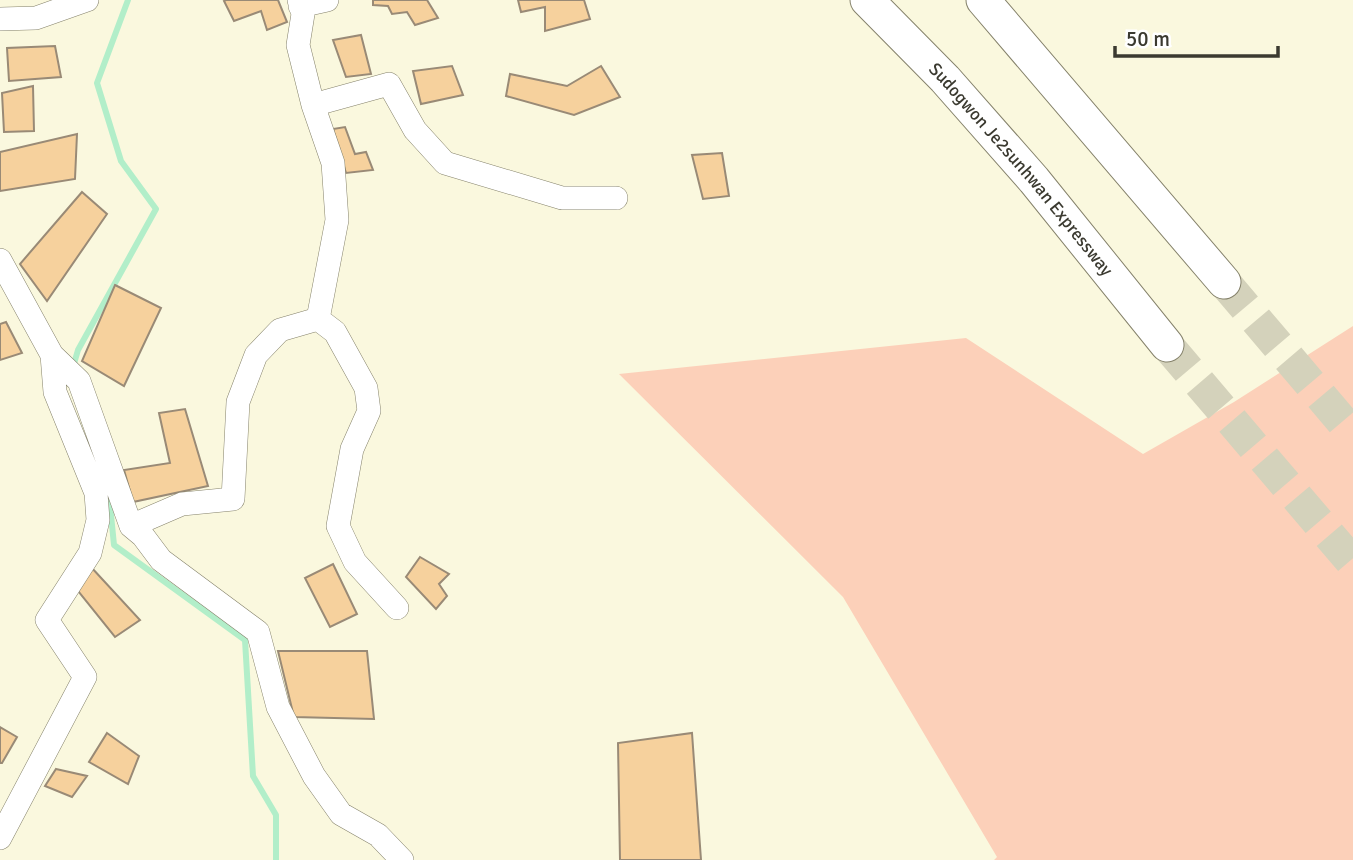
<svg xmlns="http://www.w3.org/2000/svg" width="1353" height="860" font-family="Signika,sans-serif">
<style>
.green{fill:#fcd0b9}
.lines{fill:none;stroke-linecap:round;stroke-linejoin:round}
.stream{stroke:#b2eec9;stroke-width:6}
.building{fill:#f6d19d;stroke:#998a76;stroke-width:2}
.highway-tunnel{stroke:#d4d2bb;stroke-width:33;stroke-dasharray:33 17;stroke-linecap:butt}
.minor-casing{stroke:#85826b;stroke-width:24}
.highway-casing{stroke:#85826b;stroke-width:35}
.minor{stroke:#fff;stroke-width:23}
.highway{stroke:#fff;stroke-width:33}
.labels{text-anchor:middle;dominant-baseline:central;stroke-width:6;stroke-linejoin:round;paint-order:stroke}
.street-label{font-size:18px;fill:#3b3a30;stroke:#fff}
</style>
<rect width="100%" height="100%" fill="#faf8de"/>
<path class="green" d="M1353 326V860H994L997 857 843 597 619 374 966 338 1143 454 1234 402Z"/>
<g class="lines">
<path class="stream" d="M73 367 78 350 156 209 121 161 97 83 128 0
M105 492 110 505 114 545 245 640 253 776 276 815V860"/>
</g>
<path class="building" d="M226 0H278L287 22 267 30 261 11 234 21 224 1Z
M373 0H427L438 18 415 25 407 12 392 14 388 6 373 5Z
M518 0H584L590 19 545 31V7L521 12Z
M361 35 371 74 346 77 333 40Z
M55 46 61 77 9 81 7 48Z
M452 66 463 95 421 104 413 71Z
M601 66 620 97 574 115 506 96 510 74 567 86Z
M33 86 34 131 4 132 2 93Z
M345 127 355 154 366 152 373 170 346 173 333 129Z
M77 134 75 179 0 191V152Z
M722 153 729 196 703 199 692 155Z
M82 192 107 214 47 301 20 264Z
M115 285 161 308 124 386 82 361Z
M6 322 22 353 0 360V324Z
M185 409 208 486 133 502 124 470 170 463 159 413Z
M420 557 449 574 439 584 447 596 436 609 406 577Z
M333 564 357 614 330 627 305 578Z
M91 567 140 620 115 637 78 591Z
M278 651H367L374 719 294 717Z
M0 727 17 737 2 763H0Z
M107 733 139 756 128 784 89 762Z
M692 733 701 860H620L618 743Z
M56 769 87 776 72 797 45 786Z"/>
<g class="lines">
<path class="highway-tunnel" d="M1224 282 1353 434
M1167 345 1353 563"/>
<defs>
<path id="minor" d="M299 0 303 14 298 45 313 105 333 163 337 220 318 319
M300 6 327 0
M0 19 36 18 87 0
M313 105 389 84 415 130 445 163 562 198H616
M0 260 52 355 79 381 131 526 143 536 161 560 258 632 278 707 314 776 341 814 378 835 402 860
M318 319 335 332 366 388 369 411 352 449 338 526 355 562 397 608
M131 526 182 504 233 499 238 402 256 355 280 330 318 319
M0 838 85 677 47 620 90 553 98 520 96 493 55 392 52 355"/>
<g id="highway">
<path id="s1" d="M867 0 945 79 1034 180 1167 345"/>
<path d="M983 0 1224 282"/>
</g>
</defs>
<use href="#minor" class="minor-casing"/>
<use href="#highway" class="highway-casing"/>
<use href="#minor" class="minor"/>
<use href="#highway" class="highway"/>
</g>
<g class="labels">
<g class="street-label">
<text stroke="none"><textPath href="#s1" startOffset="229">Sudogwon Je2sunhwan Expressway</textPath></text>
</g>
</g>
<path d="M1115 46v10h163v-10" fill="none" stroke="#3b3a30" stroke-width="3.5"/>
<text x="1126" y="46" font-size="21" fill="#3b3a30" stroke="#ffffff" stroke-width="5" paint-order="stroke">50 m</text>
</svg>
